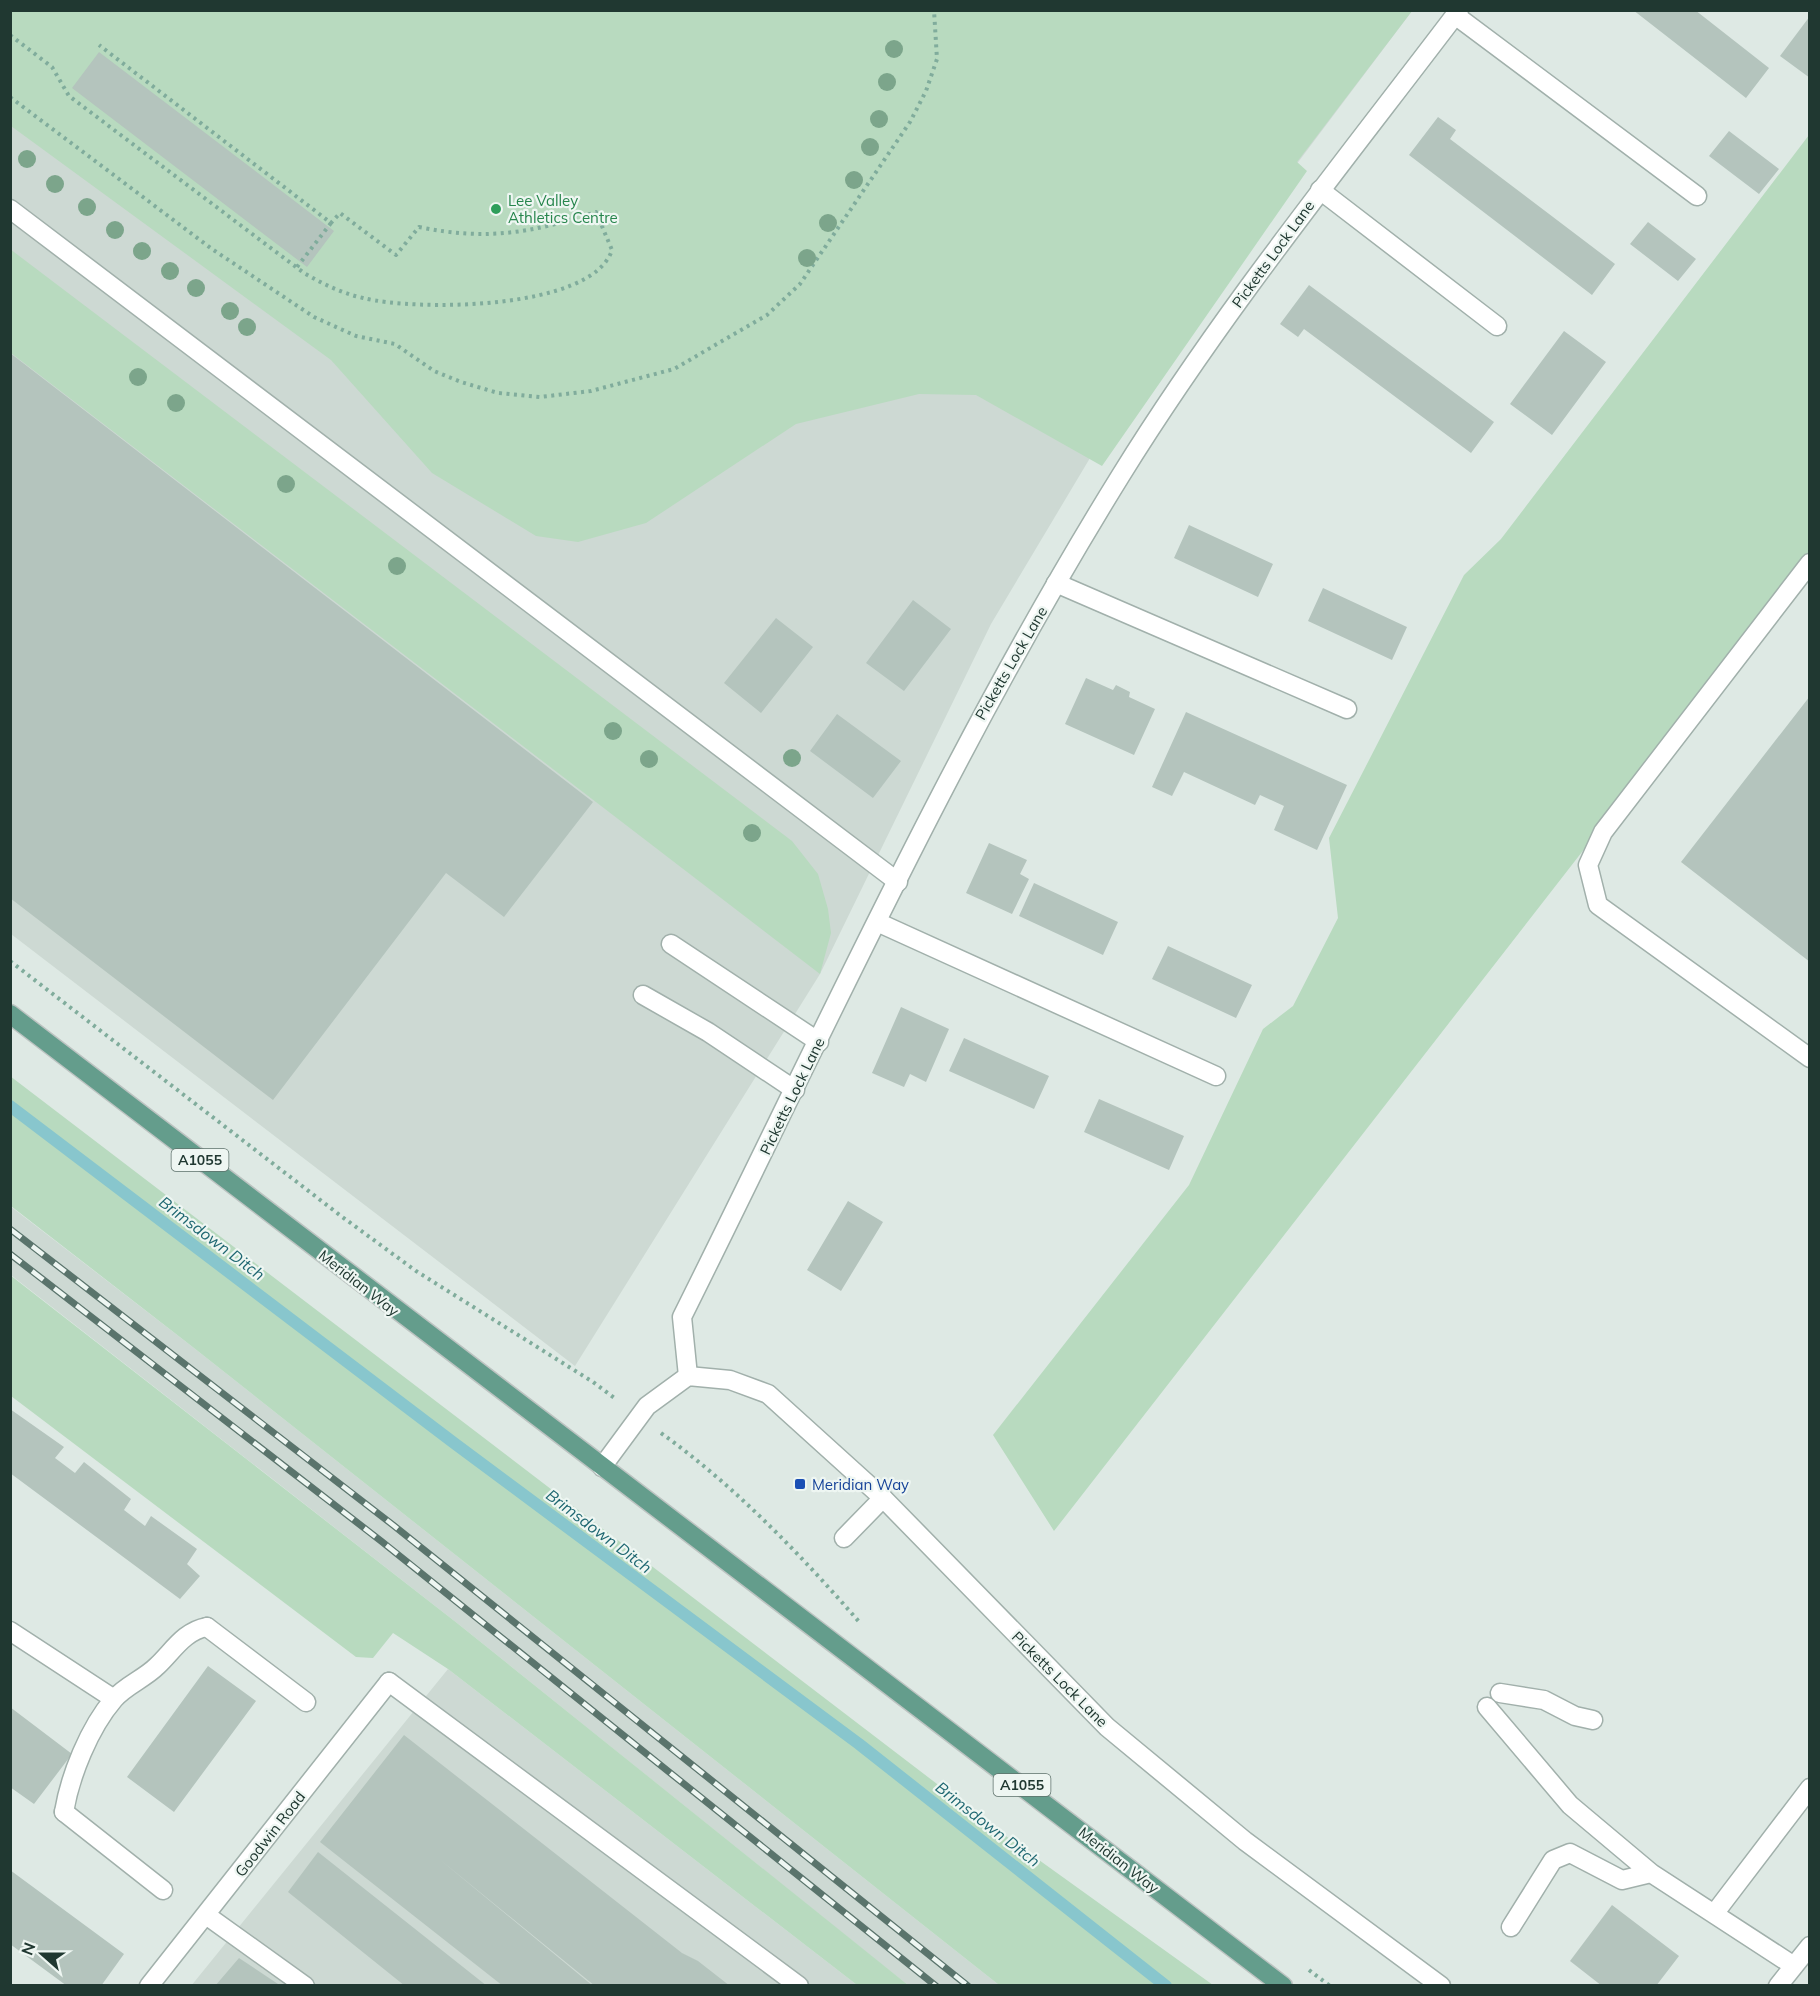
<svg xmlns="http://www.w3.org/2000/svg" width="1820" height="1996" font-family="Mulish,sans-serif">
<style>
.built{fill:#cdd9d3}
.green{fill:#b8dabf}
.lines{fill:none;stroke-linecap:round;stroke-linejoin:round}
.stream{stroke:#88c6cd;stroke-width:12}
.building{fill:#b4c4bd}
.service-casing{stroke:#a1b0ab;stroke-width:21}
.minor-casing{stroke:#a1b0ab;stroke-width:21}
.tertiary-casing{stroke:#a1b0ab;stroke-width:21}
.primary-casing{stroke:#bcc3c1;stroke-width:21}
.path{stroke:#80ac9c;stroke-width:4;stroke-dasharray:3 4.5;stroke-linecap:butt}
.service{stroke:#fff;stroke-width:18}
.minor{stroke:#fff;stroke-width:18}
.tertiary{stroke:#fff;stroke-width:18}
.primary{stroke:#649d8c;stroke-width:18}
.rail-casing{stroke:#5a746c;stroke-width:7}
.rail{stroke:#eef6f2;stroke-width:4.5;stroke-dasharray:14;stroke-linecap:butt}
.tree{fill:#7ca58b}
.leisure-dot{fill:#2e9e5b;stroke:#eef6f2;stroke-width:2}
.transit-dot{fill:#1a4fb4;stroke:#eef6f2;stroke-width:2}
.labels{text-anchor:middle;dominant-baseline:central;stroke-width:4.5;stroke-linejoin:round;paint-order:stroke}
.shield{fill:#eef6f2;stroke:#5e716b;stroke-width:1.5}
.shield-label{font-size:14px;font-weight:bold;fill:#203831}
.leisure-label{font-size:15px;fill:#27864d;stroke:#eef6f2;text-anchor:start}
.street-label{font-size:15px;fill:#203831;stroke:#eef6f2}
.transit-label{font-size:15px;fill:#164399;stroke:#eef6f2;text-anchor:start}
.water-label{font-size:16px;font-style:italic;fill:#1e6771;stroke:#eef6f2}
</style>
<rect width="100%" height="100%" fill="#dee9e4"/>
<path class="built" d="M10 11H1412L1223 262 1090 458 991 624 820 974 575 1366 11 934Z
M10 1206 194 1348 999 1985H908L885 1967 457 1623 11 1275Z
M448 1669 857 1985 191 1986Z"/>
<path class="green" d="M11 11H1412L1297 162 1307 171 1102 466 976 395 919 394 796 424 646 523 578 542 536 536 432 473 331 360 11 126Z
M1809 135V560L1054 1531 993 1435 1189 1185 1263 1029 1293 1006 1338 918 1329 838 1464 575 1501 539Z
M10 249 792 841 818 874 828 909 831 933 820 974 11 353Z
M10 1076 996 1829 1213 1985H999L194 1348 11 1206Z
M10 1275 457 1623 908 1985H857L448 1669 393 1633 373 1658 356 1657 11 1396Z"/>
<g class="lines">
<path class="stream" d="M10 1106 454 1443 859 1744 1166 1986"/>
</g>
<path class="building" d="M1633 10H1695L1769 68 1746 98Z
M1810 16V78L1780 56Z
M99 52 334 231 307 267 72 88Z
M1438 117 1456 130 1450 139 1615 264 1592 295 1409 155Z
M1729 131 1779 169 1759 194 1709 156Z
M1648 222 1696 259 1678 281 1630 244Z
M1309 285 1494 422 1471 453 1304 329 1298 337 1280 324Z
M1564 331 1606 362 1552 435 1510 404Z
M10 353 593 802 504 917 446 873 273 1100 10 898Z
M1189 525 1273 564 1258 597 1174 558Z
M1323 588 1407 627 1392 660 1308 621Z
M913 600 951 629 904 691 866 663Z
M776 618 813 647 761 713 724 683Z
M1086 678 1113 690 1116 685 1130 692 1129 697 1155 709 1134 755 1065 724Z
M1810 696V962L1681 862Z
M1186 712 1347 785 1317 850 1274 830 1284 806 1260 795 1255 805 1184 772 1172 796 1152 787Z
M837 714 901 761 873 798 810 751Z
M989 843 1027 860 1020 874 1029 879 1012 914 966 893Z
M1034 883 1118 922 1103 955 1019 916Z
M1168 946 1252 985 1236 1018 1152 979Z
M901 1007 949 1029 926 1082 910 1074 904 1087 872 1073Z
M964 1038 1049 1076 1034 1109 949 1071Z
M1099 1099 1184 1136 1169 1170 1084 1132Z
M848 1201 883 1222 841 1291 807 1270Z
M10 1409 64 1447 55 1458 75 1473 84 1462 131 1499 124 1510 145 1526 151 1516 197 1549 187 1564 200 1576 180 1599 10 1473Z
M208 1666 256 1701 174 1812 127 1777Z
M10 1707 72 1754 34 1804 10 1787Z
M404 1735 682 1953 698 1961 730 1986H595L438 1858 593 1986H503L320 1842Z
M318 1852 487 1986H405L288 1892Z
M10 1870 124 1954 101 1986H67L10 1944Z
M1612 1905 1679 1956 1656 1986H1602L1570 1961Z
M239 1958 281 1986H215Z"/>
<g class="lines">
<defs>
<path id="service" d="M1455 15 1697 196
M1320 190 1497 326
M10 209 898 882
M1810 563 1603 832 1588 865 1598 905 1810 1058
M1056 583 1347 709
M877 922 1216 1076
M671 944 819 1042
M643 995 708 1032 795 1090
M844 1538 883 1498
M207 1627 306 1702
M389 1682 799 1986
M1500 1693 1544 1700 1575 1716 1593 1720
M1487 1707 1570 1805 1651 1873
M64 1812 163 1890
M1714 1914 1810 1788
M1511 1927 1553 1860 1570 1853 1622 1880 1651 1873 1794 1966
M1778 1986 1810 1946"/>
<path id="minor" d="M688 1376 682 1317C823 1034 954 744 1121 475 1222 312 1343 163 1459 10
M10 1631 114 1699
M64 1812C70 1776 89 1728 114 1699 126 1685 144 1679 157 1666 173 1651 184 1631 207 1627
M206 1915 305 1986
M149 1986 389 1682"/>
<path id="tertiary" d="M602 1467 647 1406 688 1376 730 1380 768 1394 883 1498 1107 1727 1245 1841 1441 1986"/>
<path id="primary" d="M10 1014C432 1340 859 1661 1283 1986"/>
</defs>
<use href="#service" class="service-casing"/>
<use href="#minor" class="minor-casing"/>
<use href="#tertiary" class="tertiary-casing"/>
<use href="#primary" class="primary-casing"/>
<path class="path" d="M10 35 52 67 69 96 304 273C323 284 341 293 363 298 415 311 592 311 612 250L596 212C531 233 487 241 419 227L396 255 340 213 331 223 99 45
M10 97 212 249 314 317 356 336 395 344 434 371 461 382 498 393 540 397 591 391 674 369 767 315 800 284 910 122 926 91 937 59 934 10
M297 267 331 223
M10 961 341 1216 416 1271 593 1382 617 1400
M661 1433C736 1487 801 1555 861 1624
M1309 1970 1330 1986"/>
<use href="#service" class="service"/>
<use href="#minor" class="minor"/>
<use href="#tertiary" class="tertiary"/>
<use href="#primary" class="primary"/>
<defs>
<path id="rail" d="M10 1229 393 1525 968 1986
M10 1254 381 1541 936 1986"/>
</defs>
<use href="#rail" class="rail-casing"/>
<use href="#rail" class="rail"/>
</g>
<g class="tree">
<circle cx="894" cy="49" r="9"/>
<circle cx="887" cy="82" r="9"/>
<circle cx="879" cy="119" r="9"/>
<circle cx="870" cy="147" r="9"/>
<circle cx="27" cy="159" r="9"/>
<circle cx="854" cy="180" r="9"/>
<circle cx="55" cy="184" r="9"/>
<circle cx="87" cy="207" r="9"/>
<circle cx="828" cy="223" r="9"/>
<circle cx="115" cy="230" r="9"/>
<circle cx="142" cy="251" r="9"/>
<circle cx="807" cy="258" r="9"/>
<circle cx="170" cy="271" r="9"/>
<circle cx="196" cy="288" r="9"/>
<circle cx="230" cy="311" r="9"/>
<circle cx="247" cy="327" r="9"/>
<circle cx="138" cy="377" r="9"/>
<circle cx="176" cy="403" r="9"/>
<circle cx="286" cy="484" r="9"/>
<circle cx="397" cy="566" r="9"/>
<circle cx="613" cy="731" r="9"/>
<circle cx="792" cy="758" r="9"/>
<circle cx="649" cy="759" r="9"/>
<circle cx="752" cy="833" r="9"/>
</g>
<circle class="leisure-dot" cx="496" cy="209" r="6"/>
<rect class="transit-dot" x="794" y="1478" width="12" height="12" rx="3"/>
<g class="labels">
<g class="shield">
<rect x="171.5" y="1149" width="57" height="22" rx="4.5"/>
<rect x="993.5" y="1774" width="57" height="22" rx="4.5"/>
</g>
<g class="shield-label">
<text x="200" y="1160">A1055</text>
<text x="1022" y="1785">A1055</text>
</g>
<g class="leisure-label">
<text x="508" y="200">Lee Valley<tspan x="508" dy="17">Athletics Centre</tspan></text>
</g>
<g class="street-label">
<text transform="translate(1273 254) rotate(-54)">Picketts Lock Lane</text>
<text transform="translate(1011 663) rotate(-60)">Picketts Lock Lane</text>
<text transform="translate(792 1096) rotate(-64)">Picketts Lock Lane</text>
<text transform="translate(359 1283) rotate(38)">Meridian Way</text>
<text transform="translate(1060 1679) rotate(45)">Picketts Lock Lane</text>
<text transform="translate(270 1834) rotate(-52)">Goodwin Road</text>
<text transform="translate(1119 1860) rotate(38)">Meridian Way</text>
</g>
<g class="transit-label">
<text x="812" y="1484">Meridian Way</text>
</g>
<g class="water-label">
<text transform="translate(212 1238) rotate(37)">Brimsdown Ditch</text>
<text transform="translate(599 1531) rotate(37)">Brimsdown Ditch</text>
<text transform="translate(988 1824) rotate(38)">Brimsdown Ditch</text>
</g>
</g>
<rect width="1820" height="1996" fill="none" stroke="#203831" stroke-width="24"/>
<g transform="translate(42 1954) rotate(291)" stroke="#eef6f2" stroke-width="4.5" paint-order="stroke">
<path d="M0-4.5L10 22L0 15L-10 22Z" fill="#203831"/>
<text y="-9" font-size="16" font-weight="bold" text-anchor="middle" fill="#203831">N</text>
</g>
</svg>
